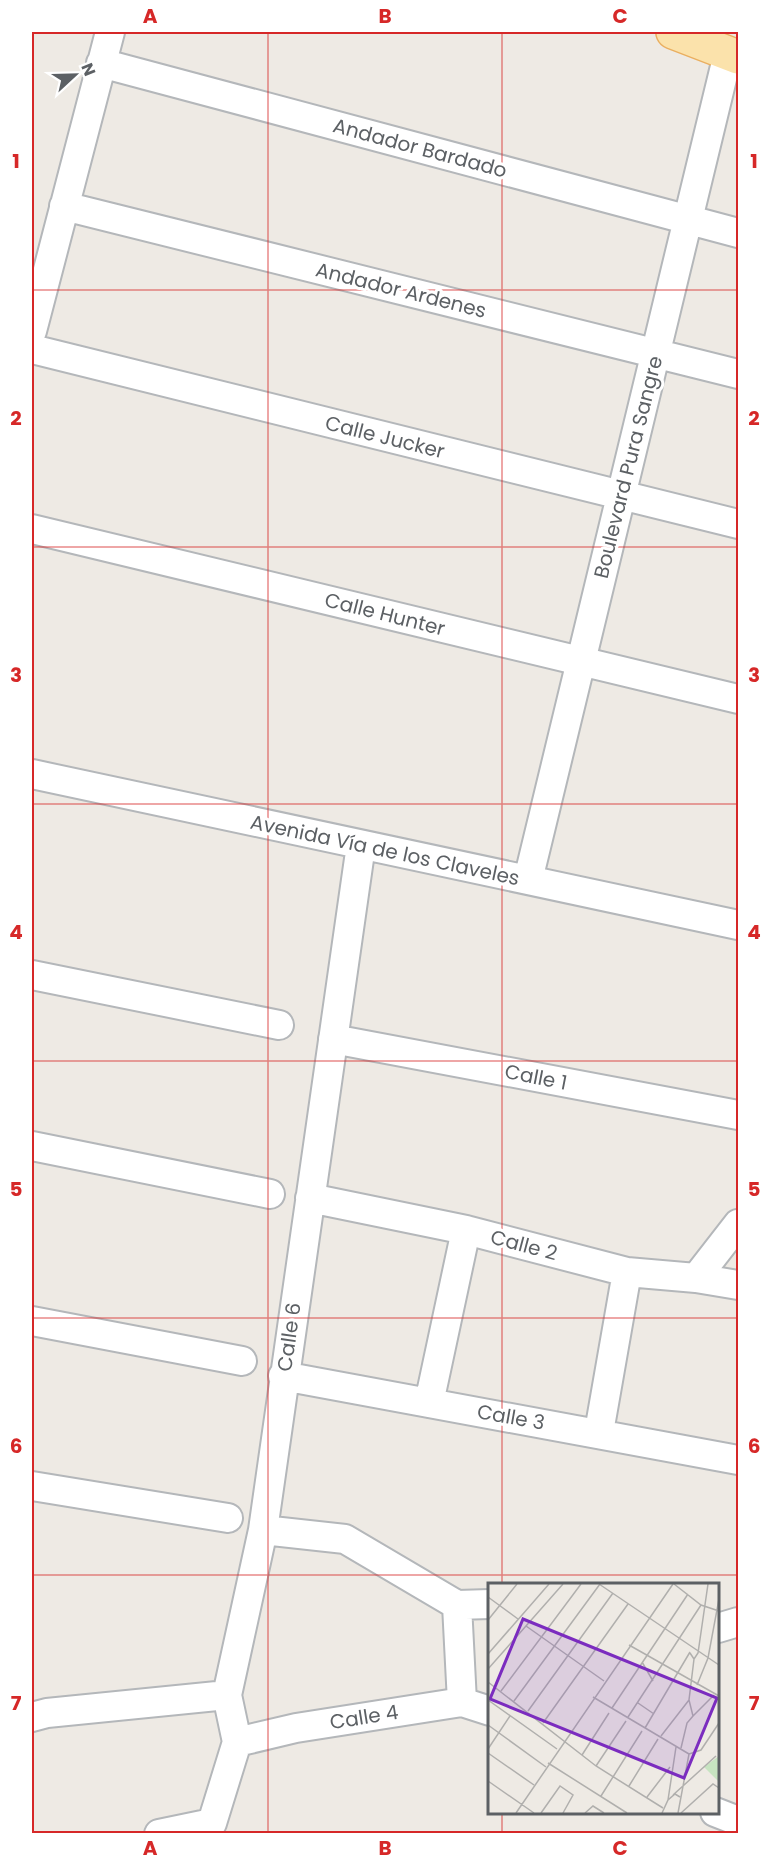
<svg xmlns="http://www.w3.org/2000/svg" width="770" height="1865" font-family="Poppins,sans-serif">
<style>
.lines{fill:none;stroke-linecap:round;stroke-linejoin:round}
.street-casing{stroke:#b4b7ba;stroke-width:32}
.primary-casing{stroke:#eaaf60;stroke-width:36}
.street{stroke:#fff;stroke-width:28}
.primary{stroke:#fbe2ab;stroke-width:33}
.grid{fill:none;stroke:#d62828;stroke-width:1.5;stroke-opacity:0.55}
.labels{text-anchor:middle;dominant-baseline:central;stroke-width:6;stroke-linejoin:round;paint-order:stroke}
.street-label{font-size:20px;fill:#5c6064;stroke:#fff}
.inset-road{fill:none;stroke:#b0afad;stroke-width:1.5}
.view{fill:#7b2cbf;fill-opacity:0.15;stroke:#7b2cbf;stroke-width:3}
.inset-edge{fill:none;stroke:#5c6064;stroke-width:3}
.neatline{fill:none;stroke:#d62828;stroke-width:2}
.grid-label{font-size:20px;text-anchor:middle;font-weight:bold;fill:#d62828}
</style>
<rect width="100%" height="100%" fill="#eeeae4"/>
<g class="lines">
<defs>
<path id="street" d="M101 63 738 233
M64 206 738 374
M32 331 110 32
M32 349 738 524
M32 529 738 699
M32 774 738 925
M528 880 728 54
M32 975 279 1025
M333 1039 738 1115
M32 1146 270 1194
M310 1198 466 1230 627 1272 696 1278 738 1285
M696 1278 738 1224
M32 1321 242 1361
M283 1376 738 1460
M429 1403 466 1230
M599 1432 627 1272
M32 1486 228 1518
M263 1530 345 1539 457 1605 490 1604
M457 1605 462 1702
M718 1628 738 1622
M32 1717 47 1713 227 1695
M237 1742 296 1728 462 1702 490 1711
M715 1812 738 1821
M212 1823 237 1742 227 1695 263 1530 361 845
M159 1834 212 1823"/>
<path id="primary" d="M673 32 738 57"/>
</defs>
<use href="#street" class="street-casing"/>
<use href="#primary" class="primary-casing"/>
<use href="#street" class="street"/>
<use href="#primary" class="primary"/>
</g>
<path class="grid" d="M268 32V1834M502 32V1584M32 290H738M32 547H738M32 804H738M32 1061H738M32 1318H738M32 1575H738M502 1812V1834"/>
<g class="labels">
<g class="street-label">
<text transform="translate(420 148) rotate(15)">Andador Bardado</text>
<text transform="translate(401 290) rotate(14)">Andador Ardenes</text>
<text transform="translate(385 437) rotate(14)">Calle Jucker</text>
<text transform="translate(628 467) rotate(-76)">Boulevard Pura Sangre</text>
<text transform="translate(385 614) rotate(14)">Calle Hunter</text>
<text transform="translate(385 850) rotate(12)">Avenida Vía de los Claveles</text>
<text transform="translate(536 1077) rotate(11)">Calle 1</text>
<text transform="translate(524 1245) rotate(15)">Calle 2</text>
<text transform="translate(289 1337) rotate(-82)">Calle 6</text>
<text transform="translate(511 1417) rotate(10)">Calle 3</text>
<text transform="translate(364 1717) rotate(-9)">Calle 4</text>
</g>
</g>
<g transform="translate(488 1583)">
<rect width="231" height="231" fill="#eeeae4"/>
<path d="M231 173V199L216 184Z" fill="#c7e4c1"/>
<path class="inset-road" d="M111 1 231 82M186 1 213 22 231 28M0 14 30 36M0 37 29 1M38 43 116 98M141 62 231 113M0 71 61 1M206 76 210 70 220 1M154 79 165 98M0 86 75 1M0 99 108 183 175 225M209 102 220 75 231 16M13 108 93 1M105 114 201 171M0 117 69 166M26 118 112 1M150 120 166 131M124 125 200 11M40 128 125 10M205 133 226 112M140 134 213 22M55 140 140 21M0 142 58 184M157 145 202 69M173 153 201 117M193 165 199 140 205 133 201 117 206 76 202 70M0 166 22 133M0 170 46 202M201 171 213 167 231 140M94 172 121 130M60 180 139 230M108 183 138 138M0 198 46 230M141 203 170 156M185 212 228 173M113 213 154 148M159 214 182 184M180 217 188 164M28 230 185 1M53 230 72 203 85 212 75 230M97 230 105 223 116 230M174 230 180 217 187 211 192 214M190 230 201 171M193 230 225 201 231 205"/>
<path class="view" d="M35 36 229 115 196 195 2 116Z"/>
<rect width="231" height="231" class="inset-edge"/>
</g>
<rect width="770" height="1865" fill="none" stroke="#ffffff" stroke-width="66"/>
<g transform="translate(75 75) rotate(68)" stroke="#ffffff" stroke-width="4.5" paint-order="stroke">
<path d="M0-4.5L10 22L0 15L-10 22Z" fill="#5c6064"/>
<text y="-9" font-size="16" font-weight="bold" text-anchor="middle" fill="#5c6064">N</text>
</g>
<rect x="33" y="33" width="704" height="1799" class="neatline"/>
<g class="grid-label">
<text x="150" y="23">A</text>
<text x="385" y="23">B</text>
<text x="620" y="23">C</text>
<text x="16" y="168">1</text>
<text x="754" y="168">1</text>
<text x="16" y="425">2</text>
<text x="754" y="425">2</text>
<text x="16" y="682">3</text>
<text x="754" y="682">3</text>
<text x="16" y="939">4</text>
<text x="754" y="939">4</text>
<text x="16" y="1196">5</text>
<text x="754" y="1196">5</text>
<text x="16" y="1453">6</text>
<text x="754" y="1453">6</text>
<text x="16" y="1710">7</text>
<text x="754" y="1710">7</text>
<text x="150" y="1855">A</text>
<text x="385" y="1855">B</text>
<text x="620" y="1855">C</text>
</g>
</svg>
